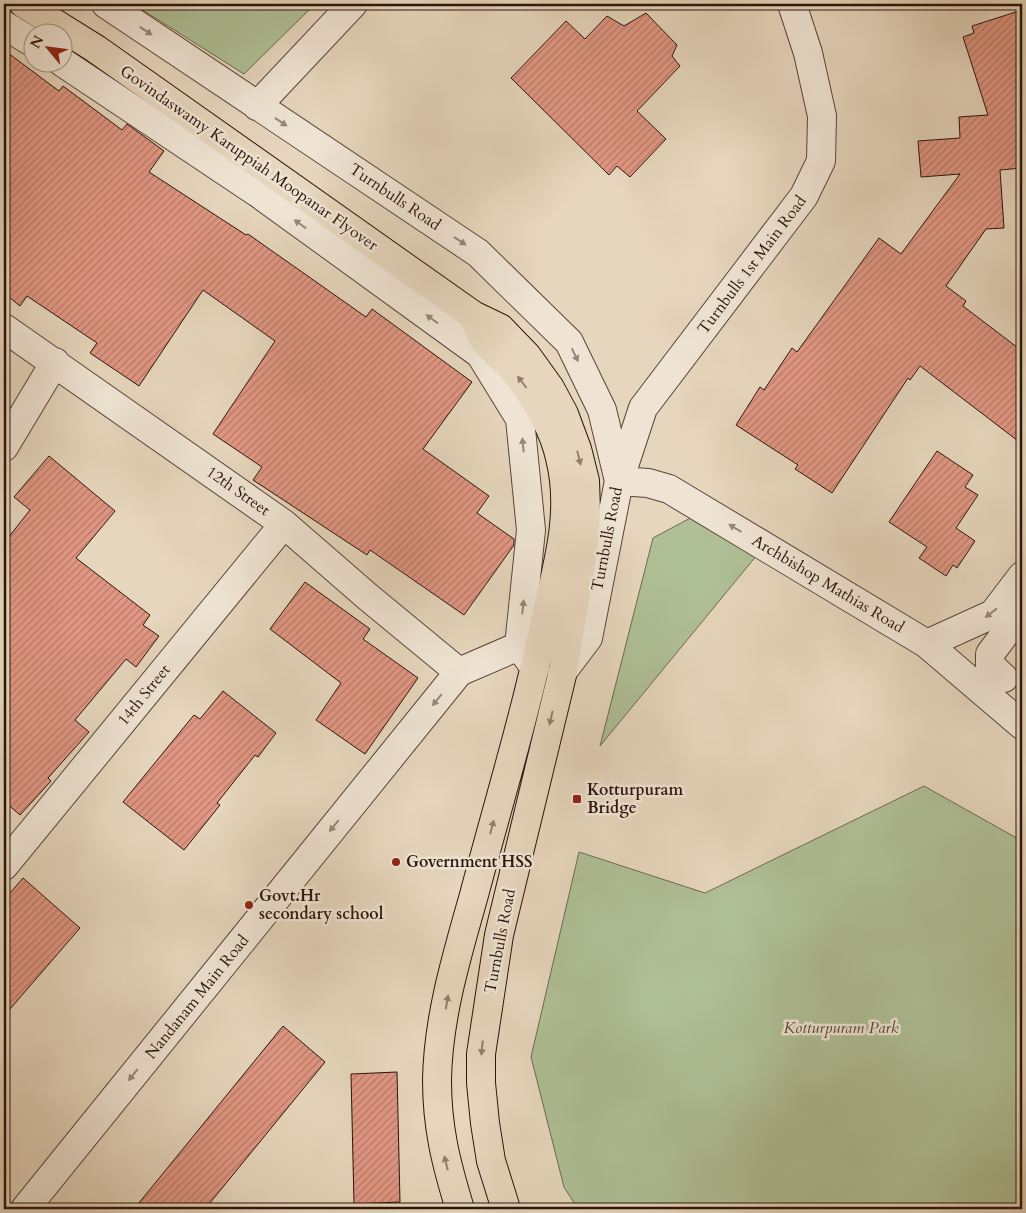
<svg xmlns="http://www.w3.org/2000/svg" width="1026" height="1213" font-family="Cardo,serif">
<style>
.park{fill:#afbf96;stroke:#6d6a50}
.building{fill:url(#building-hatch);stroke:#2b140b}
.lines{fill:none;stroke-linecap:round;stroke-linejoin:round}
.minor-casing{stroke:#5a4438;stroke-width:30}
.major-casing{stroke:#2b140b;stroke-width:30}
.minor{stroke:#efe4d4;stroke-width:28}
.major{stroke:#e6d6bd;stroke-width:28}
.oneway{fill:#97867a}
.oneway2{fill:#927f6d}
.poi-dot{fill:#8f2418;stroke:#efe4d4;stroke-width:2}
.labels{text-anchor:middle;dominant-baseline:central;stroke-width:5;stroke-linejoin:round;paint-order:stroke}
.street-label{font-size:16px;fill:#2b140b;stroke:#efe4d4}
.poi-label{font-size:16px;font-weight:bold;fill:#2b140b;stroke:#efe4d4;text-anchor:start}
.park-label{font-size:16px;font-style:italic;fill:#534735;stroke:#efe4d4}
</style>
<defs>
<pattern id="building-hatch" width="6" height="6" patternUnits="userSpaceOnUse" patternTransform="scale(1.25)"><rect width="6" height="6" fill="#e19783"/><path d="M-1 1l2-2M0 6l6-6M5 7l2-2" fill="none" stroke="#b77a69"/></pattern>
</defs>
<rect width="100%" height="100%" fill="#e6d6bd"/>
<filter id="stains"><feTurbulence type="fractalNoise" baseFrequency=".004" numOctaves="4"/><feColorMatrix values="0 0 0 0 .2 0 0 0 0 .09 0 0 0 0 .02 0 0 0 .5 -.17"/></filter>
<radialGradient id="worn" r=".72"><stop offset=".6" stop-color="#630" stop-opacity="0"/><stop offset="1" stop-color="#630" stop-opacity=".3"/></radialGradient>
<path class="park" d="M133 4H315L244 74Z
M696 515 757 555 600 746 653 538Z
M924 786 1022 841V1209H578L564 1187 531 1057 579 852 705 893Z"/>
<path class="building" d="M1022 10V168L1000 170 1004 228 986 229 946 286 966 301 963 306 1022 351V444L920 366 910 380 908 378 832 493 795 469 798 465 736 425 760 387 764 390 792 348 797 352 879 238 901 254 960 174 921 177 918 141 960 138 959 117 988 115 963 37 974 33 972 26Z
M646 13 677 45 672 56 680 66 637 111 666 139 630 177 617 166 609 175 511 78 566 21 585 39 607 16 624 26Z
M4 50 59 91 63 86 122 130 127 124 164 151 149 172 246 235 248 234 366 317 372 309 472 382 423 449 489 496 477 513 514 539V545L464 615 370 550 367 555 253 480 262 467 213 434 275 341 203 290 139 386 90 353 97 343 27 296 20 306 4 293Z
M937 451 973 475 965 487 978 495 956 528 975 541 957 568 953 565 946 576 919 558 927 547 889 522Z
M49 456 115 511 76 558 150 615 143 625 159 636 136 667 126 659 75 720 89 732 48 778 51 781 20 815 4 801V543L30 510 14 497Z
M305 582 370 629 363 639 418 678 365 754 316 720 341 683 270 629Z
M223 691 276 733 258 757 255 755 217 803 220 805 184 850 123 802 194 715 200 719Z
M23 878 80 928 4 1016V900Z
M283 1026 325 1062 205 1209H134Z
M397 1072 400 1202 354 1204 351 1074Z"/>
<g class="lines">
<defs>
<path id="minor" d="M106 4 478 253 569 342 602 410 619 481 588 638 563 671
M792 4 808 53 822 116 821 161 804 196 643 408 619 481 648 483 669 489 927 644 1022 725
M4 25 32 42
M62 62 258 193 480 354 520 419 531 530 519 646 535 668
M257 106 353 4
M4 328 284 524 368 597 459 672
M4 447 55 362
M927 644 993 614 1022 576
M1004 678 990 665V654L1022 611
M4 866 284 524
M25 1209 459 672 519 646"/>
<path id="major" d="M24 4 96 49 473 315 500 328 527 356 550 388 564 414 577 449 585 481 586 511 584 546 563 671 499 935 481 1054V1083L485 1123 491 1161 506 1209
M460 1209C446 1163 437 1128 437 1080 438 1017 457 955 474 895 498 804 526 713 545 621 557 567 574 513 560 458 553 427 534 396 514 371 505 360 493 352 485 341 479 334 476 323 473 315"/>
</defs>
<use href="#minor" class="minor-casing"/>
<use href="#major" class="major-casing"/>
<use href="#minor" class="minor"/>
<use href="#major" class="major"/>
</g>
<defs><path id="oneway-solid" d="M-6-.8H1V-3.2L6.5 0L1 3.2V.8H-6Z" transform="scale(1.25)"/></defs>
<g class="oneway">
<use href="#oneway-solid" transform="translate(146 31) rotate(34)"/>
<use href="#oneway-solid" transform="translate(281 122) rotate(34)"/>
<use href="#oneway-solid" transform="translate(300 224) rotate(-144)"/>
<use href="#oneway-solid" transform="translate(460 241) rotate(34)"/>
<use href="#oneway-solid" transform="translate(432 319) rotate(-144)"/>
<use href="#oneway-solid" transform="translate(575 355) rotate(64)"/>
<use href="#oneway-solid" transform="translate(523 445) rotate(-96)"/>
<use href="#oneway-solid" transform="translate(735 528) rotate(-149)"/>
<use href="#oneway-solid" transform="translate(523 607) rotate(-84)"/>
<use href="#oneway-solid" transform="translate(991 613) rotate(142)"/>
<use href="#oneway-solid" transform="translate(437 700) rotate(129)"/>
<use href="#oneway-solid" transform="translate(334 826) rotate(129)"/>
<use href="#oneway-solid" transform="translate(133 1075) rotate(129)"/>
</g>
<g class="oneway2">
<use href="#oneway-solid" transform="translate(522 382) rotate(-127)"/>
<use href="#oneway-solid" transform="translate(579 458) rotate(76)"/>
<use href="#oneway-solid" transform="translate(551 718) rotate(103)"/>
<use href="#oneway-solid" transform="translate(492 827) rotate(-75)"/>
<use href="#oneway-solid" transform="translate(447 1002) rotate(-80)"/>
<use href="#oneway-solid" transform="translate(482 1048) rotate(96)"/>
<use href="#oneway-solid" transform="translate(446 1163) rotate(-104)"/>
</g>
<g class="poi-dot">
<rect x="572" y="794" width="10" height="10" rx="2.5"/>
<circle cx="396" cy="862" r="5"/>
<circle cx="249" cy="905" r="5"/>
</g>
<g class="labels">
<g class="street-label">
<text transform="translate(249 158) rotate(35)">Govindaswamy Karuppiah Moopanar Flyover</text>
<text transform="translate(395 197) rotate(34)">Turnbulls Road</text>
<text transform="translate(752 265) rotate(-53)">Turnbulls 1st Main Road</text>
<text transform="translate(238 491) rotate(35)">12th Street</text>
<text transform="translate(607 539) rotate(-79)">Turnbulls Road</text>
<text transform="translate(828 584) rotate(31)">Archbishop Mathias Road</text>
<text transform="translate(144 695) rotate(-51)">14th Street</text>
<text transform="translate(500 941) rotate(-79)">Turnbulls Road</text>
<text transform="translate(197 997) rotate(-51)">Nandanam Main Road</text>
</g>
<g class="poi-label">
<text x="587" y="790">Kotturpuram<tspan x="587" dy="18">Bridge</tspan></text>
<text x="406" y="862">Government HSS</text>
<text x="259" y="896">Govt.Hr<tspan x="259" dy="18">secondary school</tspan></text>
</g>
<g class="park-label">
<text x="841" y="1028">Kotturpuram Park</text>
</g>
</g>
<rect width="1026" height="1213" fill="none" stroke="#e6d6bd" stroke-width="20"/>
<rect x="5" y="5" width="1016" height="1203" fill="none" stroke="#2b140b" stroke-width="2.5"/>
<rect x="10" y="10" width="1006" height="1193" fill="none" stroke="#2b140b"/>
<g transform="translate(48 48) rotate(299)"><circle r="24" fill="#efe4d4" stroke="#a19184"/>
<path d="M0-4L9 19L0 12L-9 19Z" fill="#8f2418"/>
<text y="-8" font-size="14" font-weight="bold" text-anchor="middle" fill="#2b140b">N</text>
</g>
<rect width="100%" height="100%" filter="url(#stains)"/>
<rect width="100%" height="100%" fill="url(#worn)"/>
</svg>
